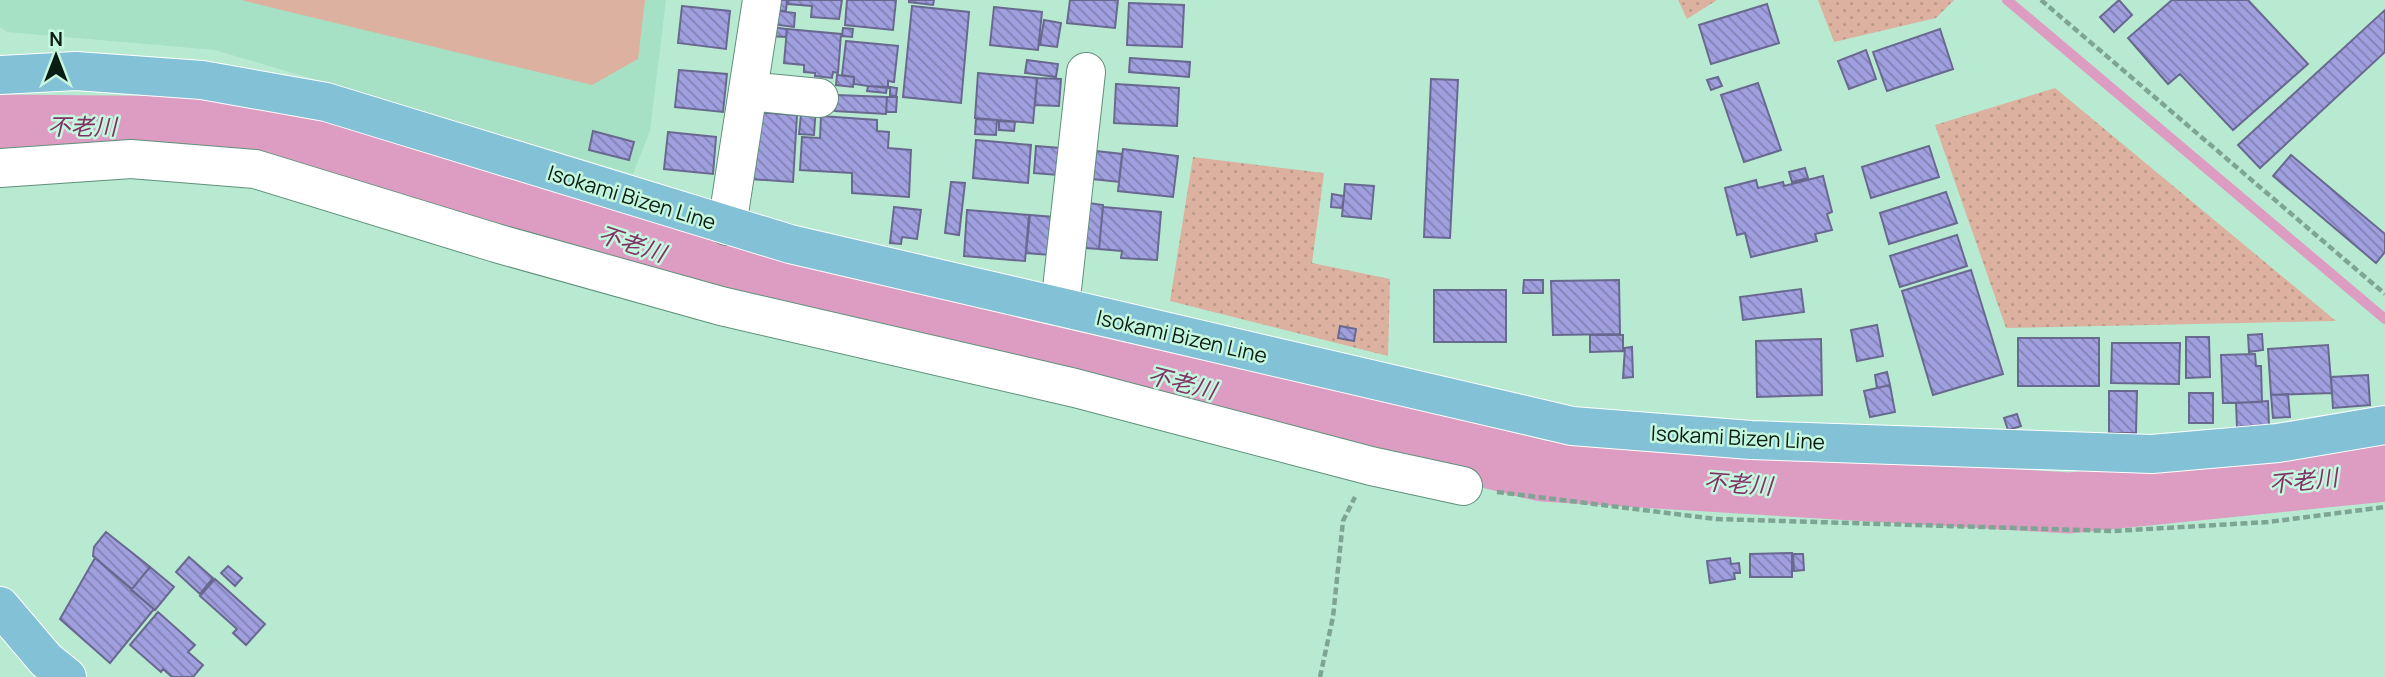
<svg xmlns="http://www.w3.org/2000/svg" width="2385" height="677" font-family="Manrope,'Noto Sans JP',sans-serif">
<style>
.built{fill:#a6e0c5}
.grass{fill:url(#grass-dots)}
.garden{fill:#dcb19f}
.lines{fill:none;stroke-linecap:round;stroke-linejoin:round}
.stream{stroke:#dd9cc1;stroke-width:10}
.river{stroke:#dd9cc1;stroke-width:61}
.building{fill:url(#building-back-hatch);stroke:#696990;stroke-width:2}
.minor-casing{stroke:#60907a;stroke-width:40}
.major-casing{stroke:#fff;stroke-width:40}
.path{stroke:#7ea593;stroke-width:4.5;stroke-dasharray:7 3.5;stroke-linecap:butt}
.minor{stroke:#fff;stroke-width:38}
.major{stroke:#82c1d6;stroke-width:38}
.labels{text-anchor:middle;dominant-baseline:central;stroke-width:5;stroke-linejoin:round;paint-order:stroke}
.street-label{font-size:21px;fill:#0a1d15;stroke:#c5f7df}
.water-label{font-size:23px;font-style:italic;fill:#803364;stroke:#c5f7df}
</style>
<defs>
<pattern id="grass-dots" width="8" height="8" patternUnits="userSpaceOnUse" patternTransform="scale(1.75)"><rect width="8" height="8" fill="#dcb19f"/><path d="M2 2h.1M6 6h.1" fill="none" stroke="#bb9888" stroke-width="1.8" stroke-linecap="round"/></pattern>
<pattern id="building-back-hatch" width="6" height="6" patternUnits="userSpaceOnUse" patternTransform="scale(1.75)"><rect width="6" height="6" fill="#a09fdf"/><path d="M-1 5l2 2M0 0l6 6M5-1l2 2" fill="none" stroke="#8181b4"/></pattern>
</defs>
<rect width="100%" height="100%" fill="#b8ead2"/>
<path class="built" d="M0 0H666L650 131 633 174 215 50 7 32 0 27Z"/>
<path class="grass" d="M1678 0H1717L1687 19Z
M1818 0H1954L1936 18 1834 42Z
M2055 88 2336 321 2006 328 1935 125Z
M1193 157 1324 173 1312 263 1390 279 1388 356 1170 301Z"/>
<path class="garden" d="M241 0H645L638 59 592 85Z"/>
<g class="lines">
<path class="stream" d="M2007 0 2385 319"/>
<path class="river" d="M0 125 214 127 375 157 674 257 1542 471 2069 503 2385 471"/>
</g>
<path class="building" d="M774 0H787L786 11 773 10Z
M788 0H842L839 19 811 17 812 6 788 4Z
M847 0H896L893 30 845 25Z
M909 0H934L933 5 909 2Z
M1070 0H1118L1115 28 1067 23Z
M2119 0 2132 15 2114 32 2100 17Z
M2172 0H2248L2308 64 2233 130 2180 74 2168 84 2128 38Z
M1129 3 1184 5 1182 47 1127 45Z
M1767 4 1779 43 1711 64 1699 25Z
M682 6 730 11 726 49 678 43Z
M912 6 969 12 961 103 903 97Z
M994 7 1042 12 1038 50 990 45Z
M772 10 795 13 794 27 770 24Z
M2385 10V52L2260 168 2238 145Z
M1044 20 1061 23 1057 47 1040 45Z
M771 27 787 29 786 37 770 36Z
M843 28 853 29 852 37 842 36Z
M787 29 841 34 838 73 833 72 832 78 815 76V73L804 72V65L784 63Z
M1940 29 1953 69 1887 91 1873 52Z
M846 41 898 46 894 82 888 81V88L868 86 854 84V77L842 75Z
M1866 50 1876 79 1849 89 1838 61Z
M1130 58 1190 62 1189 77 1129 72Z
M1027 60 1058 64 1056 77 1025 73Z
M679 70 727 74 723 112 675 107Z
M978 73 1037 78 1033 123 975 118Z
M837 75 854 77 853 87 836 85Z
M1718 77 1722 86 1711 90 1707 80Z
M1037 78 1061 79 1059 106 1035 105Z
M1431 79 1458 80 1450 238 1424 237Z
M1758 83 1781 150 1744 162 1721 95Z
M1116 84 1179 88 1177 126 1114 123Z
M868 86 887 87 886 93 867 91Z
M890 87 897 88 896 96H890Z
M836 95 887 97 886 114 835 111Z
M887 97H897L896 112H886Z
M802 105 816 106 814 135 799 134Z
M755 112 797 115 793 182 750 179Z
M821 116 877 120V131L889 132 888 148 911 150 909 197 852 193V173L800 170 802 137 820 138Z
M976 119 997 120 996 135 975 134Z
M999 121 1015 122 1014 131 999 130Z
M593 131 634 142 629 160 589 150Z
M668 132 716 137 713 174 664 169Z
M976 140 1031 145 1028 183 973 178Z
M1036 146 1060 148 1058 175 1034 173Z
M1929 146 1939 177 1871 198 1862 167Z
M1123 149 1178 156 1173 197 1118 191Z
M1096 151 1122 154 1119 182 1093 179Z
M2291 155 2385 234V252L2376 263 2273 176Z
M1805 168 1808 178 1792 182 1789 172Z
M1823 176 1832 212 1827 214 1832 230 1815 234 1817 241 1751 257 1745 233 1737 235 1725 188 1756 180 1758 188 1783 182 1784 186Z
M951 182 965 183 959 235 945 233Z
M1345 184 1374 186 1371 219 1342 216Z
M1946 192 1957 223 1889 244 1880 213Z
M1332 194 1344 196 1342 208 1331 207Z
M1089 203 1103 205 1099 249 1085 248Z
M894 207 921 210 917 239 902 237 901 244 890 243Z
M1103 207 1161 212 1157 260 1121 258 1122 251 1099 249Z
M967 210 1029 215 1025 261 964 256Z
M1030 215 1054 217 1050 255 1026 253Z
M1957 235 1967 266 1900 287 1890 256Z
M1971 270 2003 374 1933 395 1902 291Z
M1524 280H1543V293H1523Z
M1619 280 1620 334 1553 335 1551 281Z
M1801 289 1804 312 1743 320 1740 297Z
M1434 290H1506V342H1434Z
M1877 325 1883 356 1857 361 1851 330Z
M1340 326 1356 329 1354 341 1338 338Z
M2262 334 2263 350 2249 352 2248 335Z
M1590 335H1623V351L1590 352Z
M2186 337H2209L2210 377 2186 378Z
M2018 338H2099V386H2018Z
M1821 339 1822 395 1757 397 1756 341Z
M2112 343H2180L2179 384 2111 383Z
M2328 345 2332 393 2271 395 2268 349Z
M1632 347 1633 377 1623 378 1625 348Z
M2255 354 2256 366H2261L2262 402 2223 403 2221 355Z
M1887 372 1890 385 1877 388 1875 375Z
M2368 375 2370 405 2333 408 2331 377Z
M1890 385 1895 412 1870 417 1864 391Z
M2109 391H2137L2136 433H2109Z
M2189 393H2213V423H2189Z
M2288 394 2290 417 2273 418 2271 395Z
M2268 401 2269 425 2237 427 2236 403Z
M2017 414 2021 426 2008 430 2004 418Z
M106 532 150 567 132 589 93 556 94 547Z
M1792 553V577H1750V554Z
M1793 554H1803L1804 570 1794 571Z
M189 557 213 578 200 594 176 572Z
M95 558 154 609 110 663 60 619Z
M1730 558 1731 564 1739 563 1740 573H1734L1735 579 1710 583 1707 561Z
M228 566 242 578 235 586 221 573Z
M150 567 174 587 155 610 131 590Z
M215 579 265 624 246 645 233 633 237 629 200 596Z
M158 612 195 645 188 652 203 665 193 677H172L163 669 161 672 130 645Z"/>
<g class="lines">
<defs>
<path id="minor" d="M748 91 819 98
M0 168 131 159 255 169 496 243 721 306 1075 388 1371 466 1463 486
M727 226 762 0
M1060 307 1086 72"/>
<path id="major" d="M0 75 76 71 202 80 326 102 790 244 1572 426 1751 440 2152 454 2278 443 2385 425
M0 606 46 660 67 677"/>
</defs>
<use href="#minor" class="minor-casing"/>
<use href="#major" class="major-casing"/>
<path class="path" d="M2041 0 2385 294
M1497 492 1716 519 2114 531 2268 522 2385 507
M1320 677 1333 617 1343 521 1355 497"/>
<use href="#minor" class="minor"/>
<use href="#major" class="major"/>
</g>
<g class="labels">
<g class="street-label">
<text transform="translate(632 197) rotate(17)">Isokami Bizen Line</text>
<text transform="translate(1182 336) rotate(13)">Isokami Bizen Line</text>
<text transform="translate(1738 437) rotate(3)">Isokami Bizen Line</text>
</g>
<g class="water-label">
<text x="82" y="126">不老川</text>
<text transform="translate(632 243) rotate(18)">不老川</text>
<text transform="translate(1182 382) rotate(14)">不老川</text>
<text transform="translate(2303 480) rotate(-6)">不老川</text>
<text transform="translate(1738 483) rotate(4)">不老川</text>
</g>
</g>
<g transform="translate(56 56)" stroke="#c5f7df" stroke-width="5" paint-order="stroke">
<path d="M0-5L12 26L0 18L-12 26Z" fill="#0a1d15"/>
<text y="-10" font-size="19" font-weight="bold" text-anchor="middle" fill="#0a1d15">N</text>
</g>
</svg>
